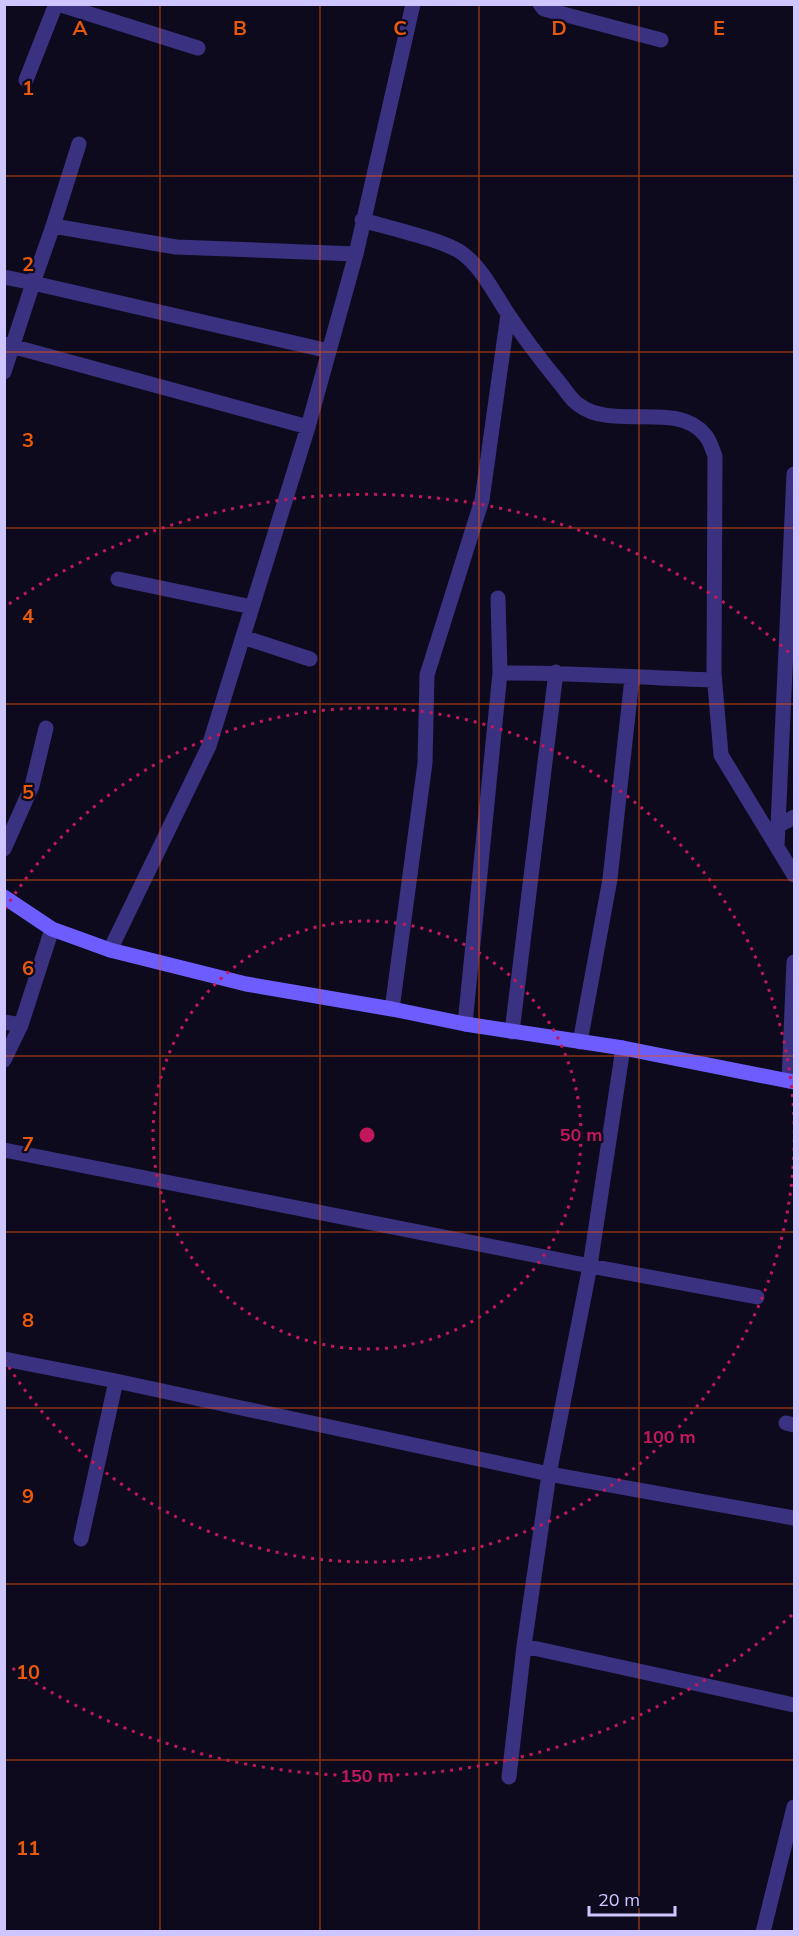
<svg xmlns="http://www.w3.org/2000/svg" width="799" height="1936" font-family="Mulish,sans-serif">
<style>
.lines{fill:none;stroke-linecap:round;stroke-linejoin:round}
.service{stroke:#3a3180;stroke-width:15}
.minor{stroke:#3a3180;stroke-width:15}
.secondary{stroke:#6d5dff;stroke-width:15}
.grid{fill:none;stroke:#e8590c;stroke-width:1.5;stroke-opacity:0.55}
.ring{fill:none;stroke:#c2185b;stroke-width:3;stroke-dasharray:3 6}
.grid-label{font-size:20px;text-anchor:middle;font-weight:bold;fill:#e8590c;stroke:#0e0a1d;stroke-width:4.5;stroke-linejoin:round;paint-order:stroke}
.centre{fill:#c2185b;stroke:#0e0a1d;stroke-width:3}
.ring-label{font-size:18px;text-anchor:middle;font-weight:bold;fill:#c2185b;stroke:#0e0a1d;stroke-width:4.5;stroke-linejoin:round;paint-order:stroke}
</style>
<rect width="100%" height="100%" fill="#0e0a1d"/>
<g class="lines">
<path class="service" d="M540 4 544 9 661 40"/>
<path class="minor" d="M58 4 198 48
M26 80 56 4
M79 144 53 226 176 247 356 254 413 4
M362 220C386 227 444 240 462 253 482 268 493 291 506 311 522 335 540 359 558 381 565 389 571 400 579 405 613 431 677 400 705 435 710 440 712 449 715 456L714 673 721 755 794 875
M4 277 33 283 53 226
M4 344 308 427 356 254
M4 372 33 283 329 351
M118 579 252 607
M243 637 310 659
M500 673C572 672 643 678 714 680
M778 826 794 817
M777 847 794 474
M4 849 32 786 46 728
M110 950 209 746 308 427
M392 1009 425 763 427 675 482 500 508 314
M4 1022 21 1025
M465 1024 500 673 498 598
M512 1032 556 672
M580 1042 610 879 632 678
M4 1060 21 1025 52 929
M789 1081 794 962
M4 1150 590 1266 757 1297
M4 1359 116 1381 549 1474 794 1518
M786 1423 794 1425
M81 1539 116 1381
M524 1646 794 1705
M509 1777 524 1646 549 1474 590 1266 623 1048
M763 1932 794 1807"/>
<path class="secondary" d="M4 897 52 929 110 950 246 984 392 1009 465 1024 623 1048 794 1082"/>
</g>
<path class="grid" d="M160 4V1932M320 4V1932M479 4V1932M639 4V1932M4 176H794M4 352H794M4 528H794M4 704H794M4 880H794M4 1056H794M4 1232H794M4 1408H794M4 1584H794M4 1760H794"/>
<g class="ring">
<circle cx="367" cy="1135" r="214"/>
<path d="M5 909A427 427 0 1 1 5 1361"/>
<path d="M792 1615A641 641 0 0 1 9 1666M9 604A641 641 0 0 1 792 655"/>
</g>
<g class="grid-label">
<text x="80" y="35">A</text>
<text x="240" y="35">B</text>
<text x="400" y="35">C</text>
<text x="559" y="35">D</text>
<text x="719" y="35">E</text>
<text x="28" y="95">1</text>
<text x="28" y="271">2</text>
<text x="28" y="447">3</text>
<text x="28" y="623">4</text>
<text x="28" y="799">5</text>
<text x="28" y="975">6</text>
<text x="28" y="1151">7</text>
<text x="28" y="1327">8</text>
<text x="28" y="1503">9</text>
<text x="28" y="1679">10</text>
<text x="28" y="1855">11</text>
</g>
<circle cx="367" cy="1135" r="9" class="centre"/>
<g class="ring-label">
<text x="581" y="1141">50 m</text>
<text x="669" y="1443">100 m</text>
<text x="367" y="1782">150 m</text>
</g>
<rect width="799" height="1936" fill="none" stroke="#d0c6ff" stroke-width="12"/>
<path d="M589 1906v9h86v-9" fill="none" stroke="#d0c6ff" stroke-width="3"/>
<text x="598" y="1906" font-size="18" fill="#d0c6ff" stroke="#0e0a1d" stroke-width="4.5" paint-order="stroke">20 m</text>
</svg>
